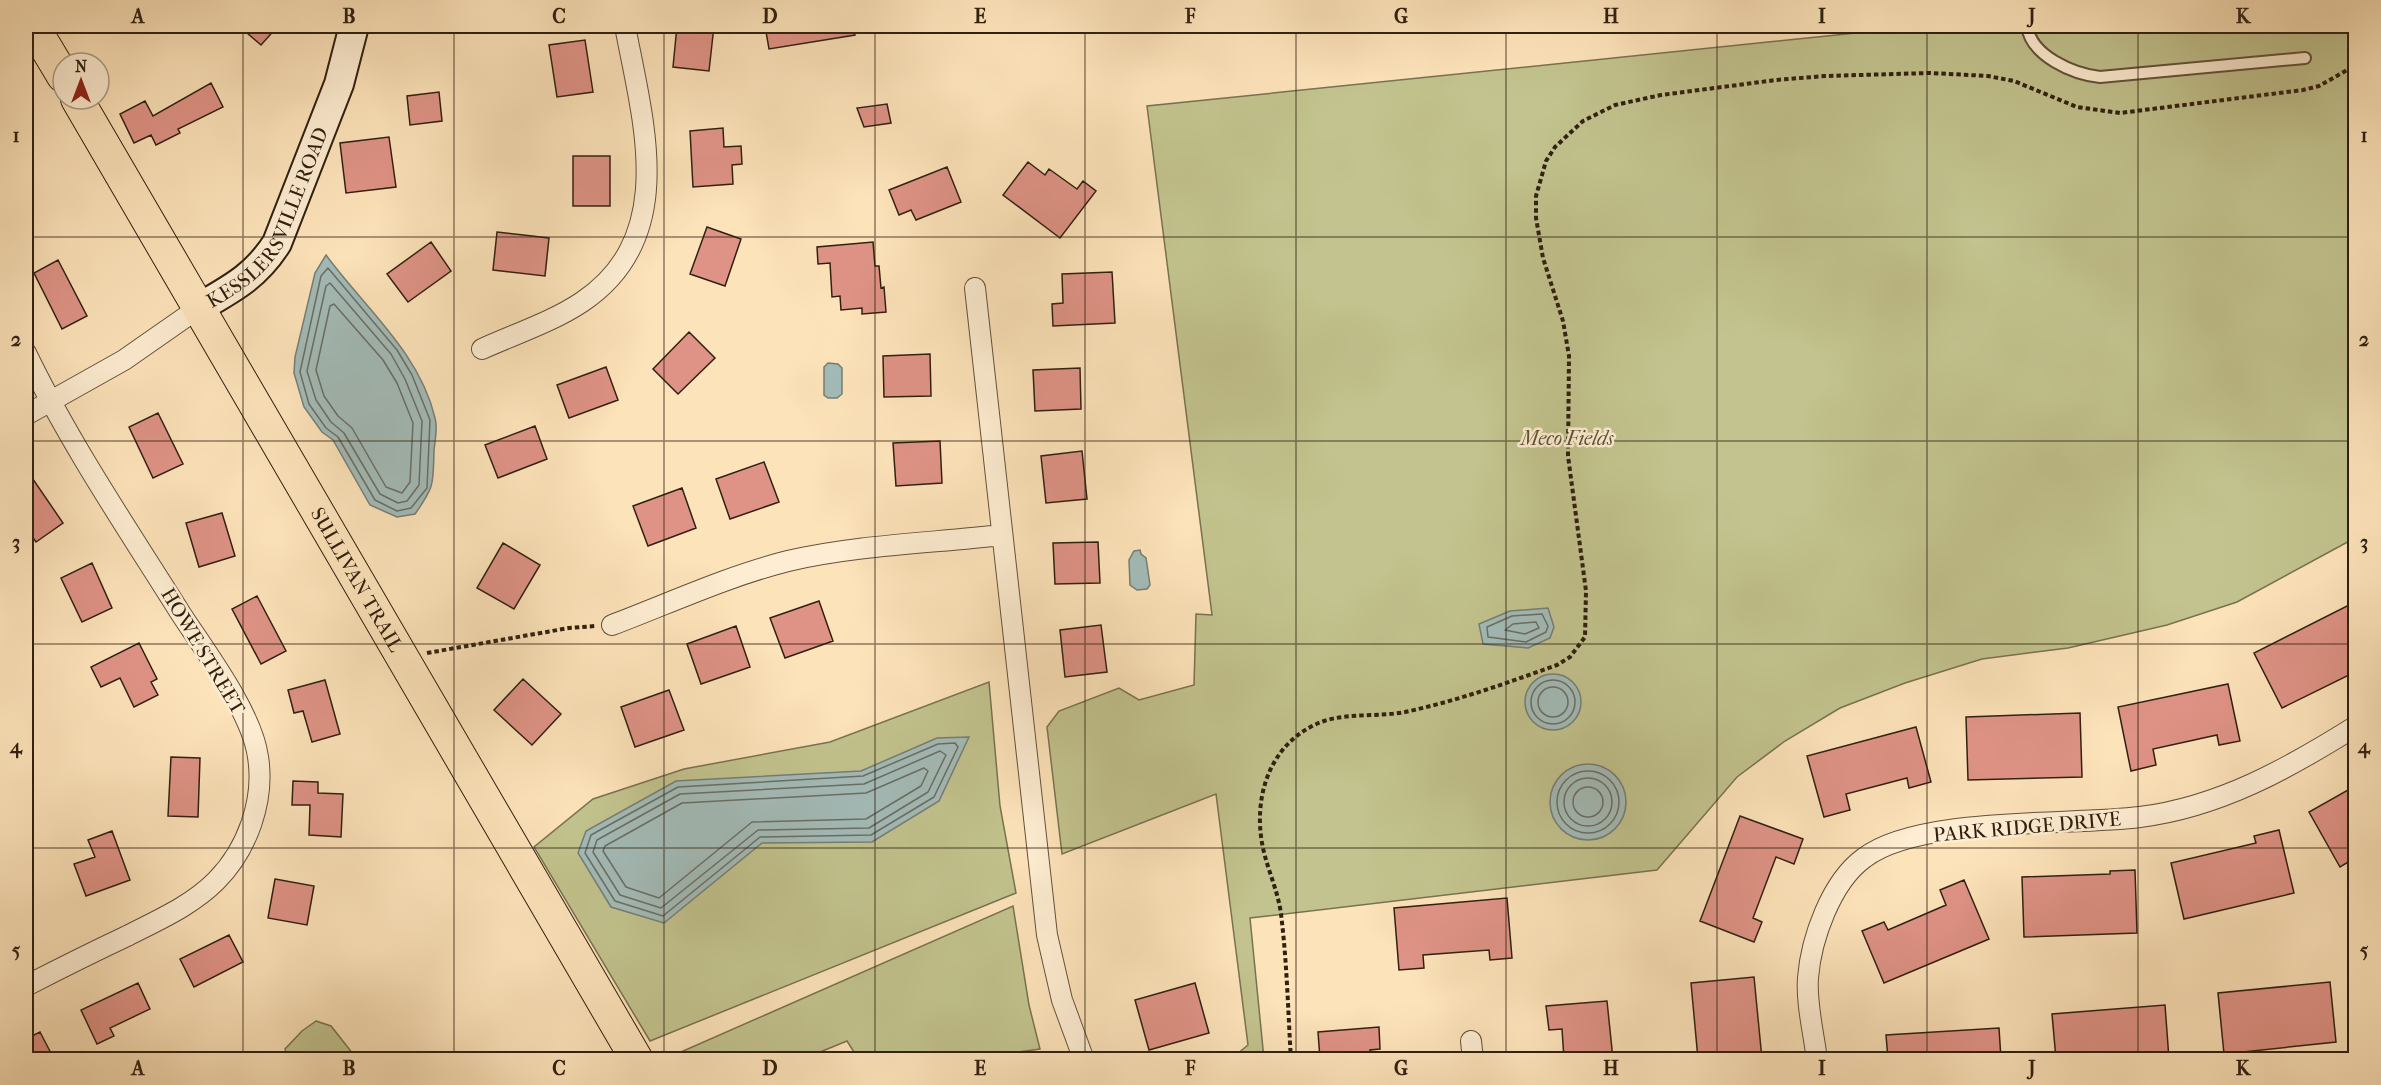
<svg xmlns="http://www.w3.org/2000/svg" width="2381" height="1085" font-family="'IM FELL French Canon',serif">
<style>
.green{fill:#c2c38e;stroke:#797250;stroke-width:1.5}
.water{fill:#a3bcb9;stroke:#757e76;stroke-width:1.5}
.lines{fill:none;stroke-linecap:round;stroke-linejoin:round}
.shore{stroke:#6a6e65;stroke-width:1.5}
.building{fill:#df9386;stroke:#302011;stroke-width:1.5}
.lane-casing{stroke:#63513b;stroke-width:14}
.street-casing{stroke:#63513b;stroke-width:22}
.secondary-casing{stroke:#302011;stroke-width:32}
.primary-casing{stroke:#302011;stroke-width:34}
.path{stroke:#302011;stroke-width:4;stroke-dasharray:4.5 3;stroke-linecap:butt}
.lane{stroke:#feedd2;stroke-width:10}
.street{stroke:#feedd2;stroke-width:20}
.secondary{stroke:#feedd2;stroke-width:28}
.primary{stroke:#fde3ba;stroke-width:32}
.grid{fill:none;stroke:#302011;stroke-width:1.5;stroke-opacity:0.55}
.labels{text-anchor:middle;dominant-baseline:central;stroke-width:5;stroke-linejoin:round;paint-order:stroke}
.street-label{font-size:20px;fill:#302011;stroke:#feedd2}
.park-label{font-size:20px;font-style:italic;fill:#5c5136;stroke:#feedd2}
.neatline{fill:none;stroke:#302011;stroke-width:2}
.grid-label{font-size:20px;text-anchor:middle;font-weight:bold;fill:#302011}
</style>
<rect width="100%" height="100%" fill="#fde3ba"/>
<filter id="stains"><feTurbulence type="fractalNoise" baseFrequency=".00333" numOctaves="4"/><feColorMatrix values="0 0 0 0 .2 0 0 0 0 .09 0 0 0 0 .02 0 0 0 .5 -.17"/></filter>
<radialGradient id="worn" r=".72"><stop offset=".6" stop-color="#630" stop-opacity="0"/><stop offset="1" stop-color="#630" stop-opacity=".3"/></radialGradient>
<path class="green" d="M1924 26H2355V538L2237 602 2167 625 2068 648 1982 659 1905 683 1840 708 1785 741 1737 777 1657 870 1250 918 1264 1059H1231L1248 1045 1216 794 1062 854 1047 727 1059 711 1119 688 1139 700 1194 685 1196 614 1212 615 1147 106Z
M989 682 1000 806 1016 893 650 1041 534 847 593 799 684 769 830 742Z
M1013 906 1029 1005 1040 1049 959 1060H859L847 1041 803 1059H665Z
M316 1021 331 1026 357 1059H288L285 1049 302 1031Z"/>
<path class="water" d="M326 255C364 307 420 353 435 418 438 427 435 440 434 450 433 484 435 486 415 514L397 517 370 505 333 440 322 432 304 407 294 373 295 357 315 273Z
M828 363 838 364 842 368V394L837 398H828L824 395V367Z
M1140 550 1141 554 1146 558 1150 585 1147 589 1137 590 1130 585 1129 560 1134 551Z
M1548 608 1554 627 1550 638 1528 648 1483 644 1479 624 1510 611Z
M1525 702a28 28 0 1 1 56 0a28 28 0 1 1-56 0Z
M969 737 939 801 872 842 762 843 664 923 611 907 578 853 586 831 676 781 861 771 937 738Z
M1550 802a38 38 0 1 1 76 0a38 38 0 1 1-76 0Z"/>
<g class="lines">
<path class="shore" d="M328 268 397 350 412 375 430 420 427 488 411 508 397 511 375 500 338 437 326 428 309 404 300 372 321 276Z
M330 283 391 354 405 379 422 421 419 485 407 501 398 503 380 494 344 433 331 422 316 400 307 371 326 286Z
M334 304 383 360 397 383 413 423 410 482 402 493 386 487 352 428 338 416 324 396 316 370 330 306Z
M1542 614 1548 626 1546 632 1526 642 1488 637 1487 627 1512 616Z
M1536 622 1539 628 1525 634 1505 630 1513 624Z
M1531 702a22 22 0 1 1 44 0a22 22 0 1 1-44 0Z
M1538 702a15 15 0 1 1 30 0a15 15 0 1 1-30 0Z
M955 743 958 747 934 797 871 835 760 837 663 916 615 901 585 853 591 835 678 787 863 776 938 744Z
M940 751 946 755 928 792 869 828 758 830 661 908 620 895 593 852 597 840 680 794 864 784Z
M924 768 928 771 921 786 866 819 752 822 659 898 626 887 603 851 605 846 682 803 866 793Z
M1557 802a31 31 0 1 1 62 0a31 31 0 1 1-62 0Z
M1564 802a24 24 0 1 1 48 0a24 24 0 1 1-48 0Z
M1573 802a15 15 0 1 1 30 0a15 15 0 1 1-30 0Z"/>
</g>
<path class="building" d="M239 26H278L261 45Z
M677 26H714L709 71 673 67Z
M765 26H854L855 35 769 49Z
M585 40 593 92 557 97 549 45Z
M211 83 223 107 178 129 180 133 156 145 151 135 134 143 120 114 145 101 153 116Z
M439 92 442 121 410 125 407 96Z
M887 104 891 123 864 127 857 108Z
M723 128 724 147 741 146 742 164 732 165 733 184 693 187 690 131Z
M389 137 396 187 346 193 340 143Z
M573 156H610V206H573Z
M1028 162 1045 175 1049 169 1077 189 1083 181 1096 191 1060 238 1003 195Z
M947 167 961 202 916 220 911 210 899 215 889 190Z
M707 227 741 239 725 286 690 274Z
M497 232 549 238 545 276 493 270Z
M431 242 451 271 408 302 387 274Z
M873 242 875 266H879L881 288 884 287 886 312 862 314V308L841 310 840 296 832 297 830 263 818 264 817 247Z
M58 260 87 316 62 329 34 273Z
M1112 272 1115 323 1053 326 1052 304 1063 303 1062 274Z
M689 332 715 358 678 394 653 369Z
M930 354 931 396 884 397 883 356Z
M606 367 618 400 569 418 557 385Z
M1080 368 1081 409 1035 411 1033 370Z
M158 413 183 464 153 478 129 427Z
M535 426 547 459 498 478 485 445Z
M940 441 942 483 896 486 893 443Z
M1082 451 1087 499 1046 503 1041 456Z
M764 462 779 502 730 519 716 479Z
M26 469 63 523 36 542 26 528Z
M682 488 696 528 648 546 633 506Z
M222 513 235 556 199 567 186 523Z
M1098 542 1100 583 1055 584 1053 543Z
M503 543 540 565 514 609 477 588Z
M92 563 112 608 82 622 61 578Z
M257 596 286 651 261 664 232 609Z
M819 601 833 641 785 658 770 618Z
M2355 602V672L2282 708 2254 653Z
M1101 625 1107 672 1065 677 1060 630Z
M736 626 750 667 701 684 687 644Z
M139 643 157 679 151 682 158 695 134 707 120 678 101 687 91 667Z
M523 679 561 714 532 745 494 710Z
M325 680 340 734 312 742 303 711 294 713 288 690Z
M2228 684 2240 741 2219 745 2217 735 2153 749 2156 765 2131 771 2118 707Z
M669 690 684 730 635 747 621 707Z
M2080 713 2082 777 1968 780 1966 717Z
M1916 727 1931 782 1909 788 1907 778 1846 794 1850 810 1824 817 1807 756Z
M171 757 200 758 198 817 168 816Z
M293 781 318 782V793L343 794 341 837 309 835 310 805H292Z
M2355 786V858L2340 867 2309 812Z
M1740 816 1803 839 1794 864 1776 857 1753 918 1762 922 1754 942 1700 921Z
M2279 830 2294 893 2184 919 2171 863 2256 843 2254 836Z
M112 831 130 880 86 896 74 864 95 857 88 840Z
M2135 870 2137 933 2024 937 2022 877 2110 874V871Z
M275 879 314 886 307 925 268 918Z
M1964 880 1989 939 1884 983 1862 931 1884 922 1888 930 1946 905 1940 890Z
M1507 898 1512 958 1490 960 1489 950 1423 955 1424 968 1399 970 1394 908Z
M229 935 243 962 194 987 180 959Z
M1754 977 1762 1059H1698L1691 983Z
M2330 982 2336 1042 2224 1054 2218 993Z
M138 983 150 1009 110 1028 114 1036 97 1044 81 1010Z
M1195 983 1209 1033 1149 1050 1135 1000Z
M1607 1001 1613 1059H1564L1562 1029 1549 1030 1546 1006Z
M2165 1005 2169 1059H2056L2052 1014Z
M1379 1027 1380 1049 1370 1050 1371 1059H1320L1318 1032Z
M1999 1028 2001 1059H1888L1886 1035Z
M40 1032 54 1059H26V1039Z"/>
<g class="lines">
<defs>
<path id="lane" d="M2027 26C2031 56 2073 74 2100 77L2305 58"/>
<path id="street" d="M975 288 1047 935 1062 1000 1084 1060
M482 349C515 334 552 322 582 302 679 237 643 122 625 26
M26 353C70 444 127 528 181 614 206 652 252 713 258 757 265 801 247 850 216 881 191 906 158 920 127 936 93 952 59 969 26 986
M26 415 124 360 200 307
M612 625C670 603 728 576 788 561 856 545 933 543 1002 535
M1471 1041 1473 1060
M1817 1060C1814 1034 1806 1004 1808 978 1811 939 1831 882 1864 858 1919 816 2069 826 2140 817 2220 807 2289 768 2356 726"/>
<g id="secondary">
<path id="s1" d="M200 307C233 288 256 276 277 243L339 84 354 26"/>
</g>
<g id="primary">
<path d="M33 26 63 76"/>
<path id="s2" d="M77 99 637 1060"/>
</g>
</defs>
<use href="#lane" class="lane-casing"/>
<use href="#street" class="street-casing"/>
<use href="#secondary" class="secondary-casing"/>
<use href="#primary" class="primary-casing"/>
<path class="path" d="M427 653 569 628 595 626
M1291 1060C1288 1011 1287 962 1281 914 1278 891 1268 871 1263 848 1252 797 1270 740 1324 721 1348 713 1379 717 1405 712 1457 701 1507 683 1557 665L1570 657 1585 637 1586 591 1568 456 1569 356 1563 321 1543 258 1536 218V196L1546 161 1555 147 1583 121 1615 105 1661 95 1776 80 1825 76 1930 73 1988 76 2014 81 2077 107 2120 113 2303 90 2319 86 2356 65"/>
<use href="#lane" class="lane"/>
<use href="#street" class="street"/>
<use href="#secondary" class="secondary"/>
<use href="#primary" class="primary"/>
</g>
<path class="grid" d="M243 26V1060M454 26V1060M664 26V1060M875 26V1060M1085 26V1060M1296 26V1060M1506 26V1060M1717 26V1060M1927 26V1060M2138 26V1060M26 237H2356M26 441H2356M26 644H2356M26 848H2356"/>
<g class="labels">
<g class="street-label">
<text stroke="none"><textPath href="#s1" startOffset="117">KESSLERSVILLE ROAD</textPath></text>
<text stroke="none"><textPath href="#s2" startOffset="556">SULLIVAN TRAIL</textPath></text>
<text transform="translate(203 651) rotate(59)">HOWE STREET</text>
<text transform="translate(2027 827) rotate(-5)">PARK RIDGE DRIVE</text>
</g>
<g class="park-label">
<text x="1567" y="438">Meco Fields</text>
</g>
</g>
<rect width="2381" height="1085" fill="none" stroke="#fde3ba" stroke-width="66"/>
<g transform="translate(81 81)"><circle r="28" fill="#feedd2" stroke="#ac9b85" stroke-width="1.5"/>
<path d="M0-4.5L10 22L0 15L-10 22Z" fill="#8f2418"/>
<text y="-9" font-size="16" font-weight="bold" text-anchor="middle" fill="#302011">N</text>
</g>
<rect x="33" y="33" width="2315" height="1019" class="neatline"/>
<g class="grid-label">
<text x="138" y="23">A</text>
<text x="349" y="23">B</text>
<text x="559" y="23">C</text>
<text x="770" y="23">D</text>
<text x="980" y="23">E</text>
<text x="1190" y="23">F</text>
<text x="1401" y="23">G</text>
<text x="1611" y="23">H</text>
<text x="1822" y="23">I</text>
<text x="2032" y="23">J</text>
<text x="2243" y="23">K</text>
<text x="16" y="142">1</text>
<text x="2364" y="142">1</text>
<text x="16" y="346">2</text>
<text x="2364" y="346">2</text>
<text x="16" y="549">3</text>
<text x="2364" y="549">3</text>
<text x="16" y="753">4</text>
<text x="2364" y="753">4</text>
<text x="16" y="957">5</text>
<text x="2364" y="957">5</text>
<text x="138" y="1075">A</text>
<text x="349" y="1075">B</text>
<text x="559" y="1075">C</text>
<text x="770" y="1075">D</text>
<text x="980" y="1075">E</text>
<text x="1190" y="1075">F</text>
<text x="1401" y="1075">G</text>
<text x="1611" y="1075">H</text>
<text x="1822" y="1075">I</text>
<text x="2032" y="1075">J</text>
<text x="2243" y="1075">K</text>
</g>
<rect width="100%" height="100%" filter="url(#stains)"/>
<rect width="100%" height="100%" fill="url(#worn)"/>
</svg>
